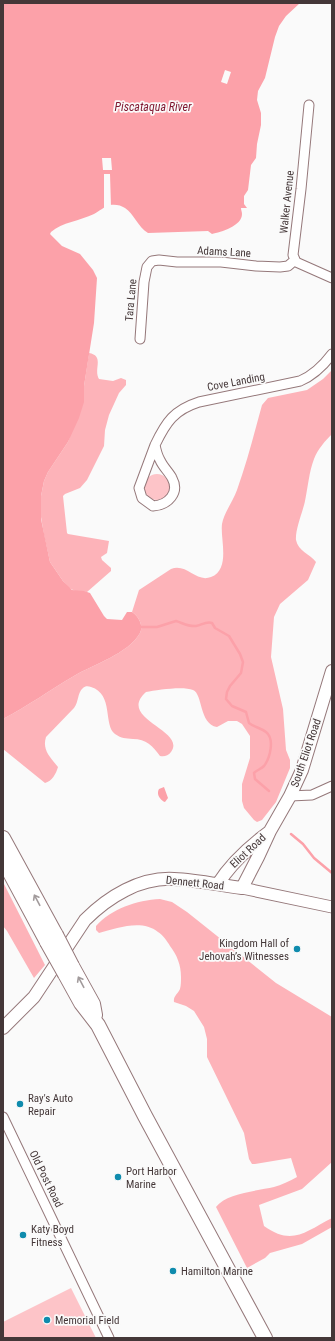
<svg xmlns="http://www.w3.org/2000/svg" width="335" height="1341" font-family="'Roboto Condensed',sans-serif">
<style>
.green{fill:#fdc4c8}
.forest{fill:#fdb3b9}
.water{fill:#fca1a9}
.pier{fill:#fafafa}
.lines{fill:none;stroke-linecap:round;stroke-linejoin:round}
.stream{stroke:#fca1a9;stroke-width:2.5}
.minor-casing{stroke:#95787a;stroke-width:11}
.tertiary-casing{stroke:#95787a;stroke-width:13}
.secondary-casing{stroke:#95787a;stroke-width:14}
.primary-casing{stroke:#95787a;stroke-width:16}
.minor{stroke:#fff;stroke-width:9}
.tertiary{stroke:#fff;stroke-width:11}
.secondary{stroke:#fff;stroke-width:12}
.primary{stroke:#fff;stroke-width:14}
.primary-bridge-casing{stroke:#95787a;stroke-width:16;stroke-linecap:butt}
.primary-bridge{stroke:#fff;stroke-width:14}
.oneway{stroke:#a29b9c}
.poi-dot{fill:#0f8bad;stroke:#fafafa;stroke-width:1.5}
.labels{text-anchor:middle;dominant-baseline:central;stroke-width:3.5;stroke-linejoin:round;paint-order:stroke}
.street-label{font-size:11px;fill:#443738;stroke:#fafafa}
.poi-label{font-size:11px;fill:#443738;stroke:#fafafa;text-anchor:start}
.water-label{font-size:12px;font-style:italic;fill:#7f162f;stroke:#fafafa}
</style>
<rect width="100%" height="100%" fill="#fafafa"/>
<path class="green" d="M144 487a13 13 0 1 1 26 0a13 13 0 1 1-26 0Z
M71 1288 96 1338H3V1322Z"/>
<path class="forest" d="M89 353C105 356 93 369 99 379L113 381 121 378 126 380V385L119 393 109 415 105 430 104 446 87 480 80 488 65 494 63 496 67 533 68 534 109 541 107 553 101 557 102 560 111 568V571L87 592 75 591 69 588 63 581 50 562 44 535 40 511 41 496 44 481 48 472 68 442 84 395V386Z
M332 370V434C325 441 318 449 314 459 309 472 308 487 305 501 303 511 295 530 296 540 298 551 310 554 316 562L308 580 280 604 274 617 271 657 283 709 286 750 290 760V768L276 802 262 820 257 822 254 820 244 808 242 801V784L250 758V736L242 724 237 721H228L217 727C199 724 203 694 193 690 183 686 157 690 146 692 116 719 187 730 171 752 168 756 164 757 160 756 153 746 146 739 133 739 125 738 122 739 115 734 103 725 114 694 91 687 88 686 85 686 83 688 77 693 79 702 74 708L46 737C42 750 50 757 58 767 56 774 52 781 45 783L3 749V719C28 706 50 690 74 676 94 664 128 654 140 633 144 625 138 616 132 612L139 590 171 569C187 563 196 583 211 577 231 569 220 539 222 524 224 513 233 501 237 490 247 462 254 434 262 405L268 398 307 390 323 379Z
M3 882 45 965 34 978 7 931 3 926Z
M160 899 172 902 187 912 276 983 332 1017V1162L302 1189 259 1205 264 1226C292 1246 305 1232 332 1218V1227L302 1244 270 1253 265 1258 247 1268 216 1207C226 1193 257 1191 274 1187 281 1185 290 1181 297 1177L291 1158 255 1164H252L249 1159 244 1133 207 1057V1039L204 1027 194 1011 186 1006 174 1002C173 996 178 994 180 989 181 985 181 981 181 977 181 965 177 955 170 946 167 941 163 935 158 932 142 919 117 928 99 933L96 930V926C111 909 137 900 160 899Z"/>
<path class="water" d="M3 3H300L286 16 279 26 275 37 265 78 258 91 257 100 261 113V125L257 144 256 158 251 165 248 190 244 196V204L247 208H241C241 210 242 212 242 214 242 226 221 232 212 234L208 231 148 233C138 227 134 214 125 208 121 205 115 204 110 205 103 207 100 211 94 214 80 221 62 222 51 232L50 234 62 246 80 254 93 270 97 278 94 323 84 386V402L79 418 68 442 48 472 44 481 41 496V519L50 562 63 581 72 590 84 591 90 593 104 616 107 619 122 620 127 612H132C138 616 144 625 140 633 128 654 94 664 74 676 50 690 28 706 3 719Z
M164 787 168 798 165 802C160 800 156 794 159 789Z"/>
<path class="pier" d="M225 70 231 72 227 84 221 82Z
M102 158H111L112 170H103Z
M104 174H110L111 207 104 209Z"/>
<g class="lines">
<path class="stream" d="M141 627H157L176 621C183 623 188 627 196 626 202 625 206 621 212 623L215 628 229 636 240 654 243 662 241 673 230 686 227 692 226 699 232 706 246 712 249 723C254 727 261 728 266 732 275 739 270 758 264 766 261 769 257 770 254 773L255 779 269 791
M291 834 303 844 314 858 332 873"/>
<defs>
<path id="minor" d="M309 105 301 189 293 255 296 262 332 278
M140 339 144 282 147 267 152 261 159 260 177 262H221L256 266 280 267 288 266 295 260
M155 445C166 422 174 410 199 402L300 381C314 375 323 366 332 354
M155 445C156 450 157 455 160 460 163 467 169 472 172 478 180 493 168 505 153 506L142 498 139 488Z
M290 796 312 795 332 786
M3 1117 109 1338"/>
<path id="tertiary" d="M242 888 332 907"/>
<path id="secondary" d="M218 884C231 863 249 847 269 832
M3 1028 34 997 85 920C108 897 140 877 174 879 197 880 219 885 242 888L258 857 270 831 290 796 302 770 332 671"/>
<path id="primary" d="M3 838 56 935
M3 860 47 942
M72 966 93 1004 95 1015
M65 974 81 1003 98 1025 145 1116 265 1338"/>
</defs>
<use href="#minor" class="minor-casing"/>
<use href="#tertiary" class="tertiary-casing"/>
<use href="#secondary" class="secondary-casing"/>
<use href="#primary" class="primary-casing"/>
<use href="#minor" class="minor"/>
<use href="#tertiary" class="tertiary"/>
<use href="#secondary" class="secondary"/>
<use href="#primary" class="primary"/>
<defs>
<path id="primary-bridge" d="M56 935 72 966
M47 942 65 974"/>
</defs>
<use href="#primary-bridge" class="primary-bridge-casing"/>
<use href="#primary-bridge" class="primary-bridge"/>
</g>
<defs><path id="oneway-shaft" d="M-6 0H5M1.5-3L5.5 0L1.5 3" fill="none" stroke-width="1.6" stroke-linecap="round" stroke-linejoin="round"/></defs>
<g class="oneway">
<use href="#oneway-shaft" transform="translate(37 900) rotate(-118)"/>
<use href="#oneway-shaft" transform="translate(81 982) rotate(-118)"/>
</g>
<g class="poi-dot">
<circle cx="297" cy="949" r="4"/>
<circle cx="20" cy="1104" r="4"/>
<circle cx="118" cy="1177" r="4"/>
<circle cx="23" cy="1235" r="4"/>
<circle cx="173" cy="1271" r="4"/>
<circle cx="47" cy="1320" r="4"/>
</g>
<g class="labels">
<g class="street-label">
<text transform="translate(287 202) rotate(-84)">Walker Avenue</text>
<text transform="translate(224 252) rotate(3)">Adams Lane</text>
<text transform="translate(131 300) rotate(-85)">Tara Lane</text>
<text transform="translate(236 382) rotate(-11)">Cove Landing</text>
<text transform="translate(306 753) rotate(-71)">South Eliot Road</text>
<text transform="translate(248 851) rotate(-43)">Eliot Road</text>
<text transform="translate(195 883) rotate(6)">Dennett Road</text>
<text transform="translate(46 1179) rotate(64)">Old Post Road</text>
</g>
<g class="poi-label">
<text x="289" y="943" text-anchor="end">Kingdom Hall of<tspan x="289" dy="13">Jehovah’s Witnesses</tspan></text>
<text x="28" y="1098">Ray's Auto<tspan x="28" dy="13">Repair</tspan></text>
<text x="126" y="1171">Port Harbor<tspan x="126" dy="13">Marine</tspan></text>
<text x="31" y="1229">Katy Boyd<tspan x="31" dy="13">Fitness</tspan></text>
<text x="181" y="1271">Hamilton Marine</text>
<text x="55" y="1320">Memorial Field</text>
</g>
<g class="water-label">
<text x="153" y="107">Piscataqua River</text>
</g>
</g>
<rect width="335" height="1341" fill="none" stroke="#443738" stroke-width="8"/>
</svg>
